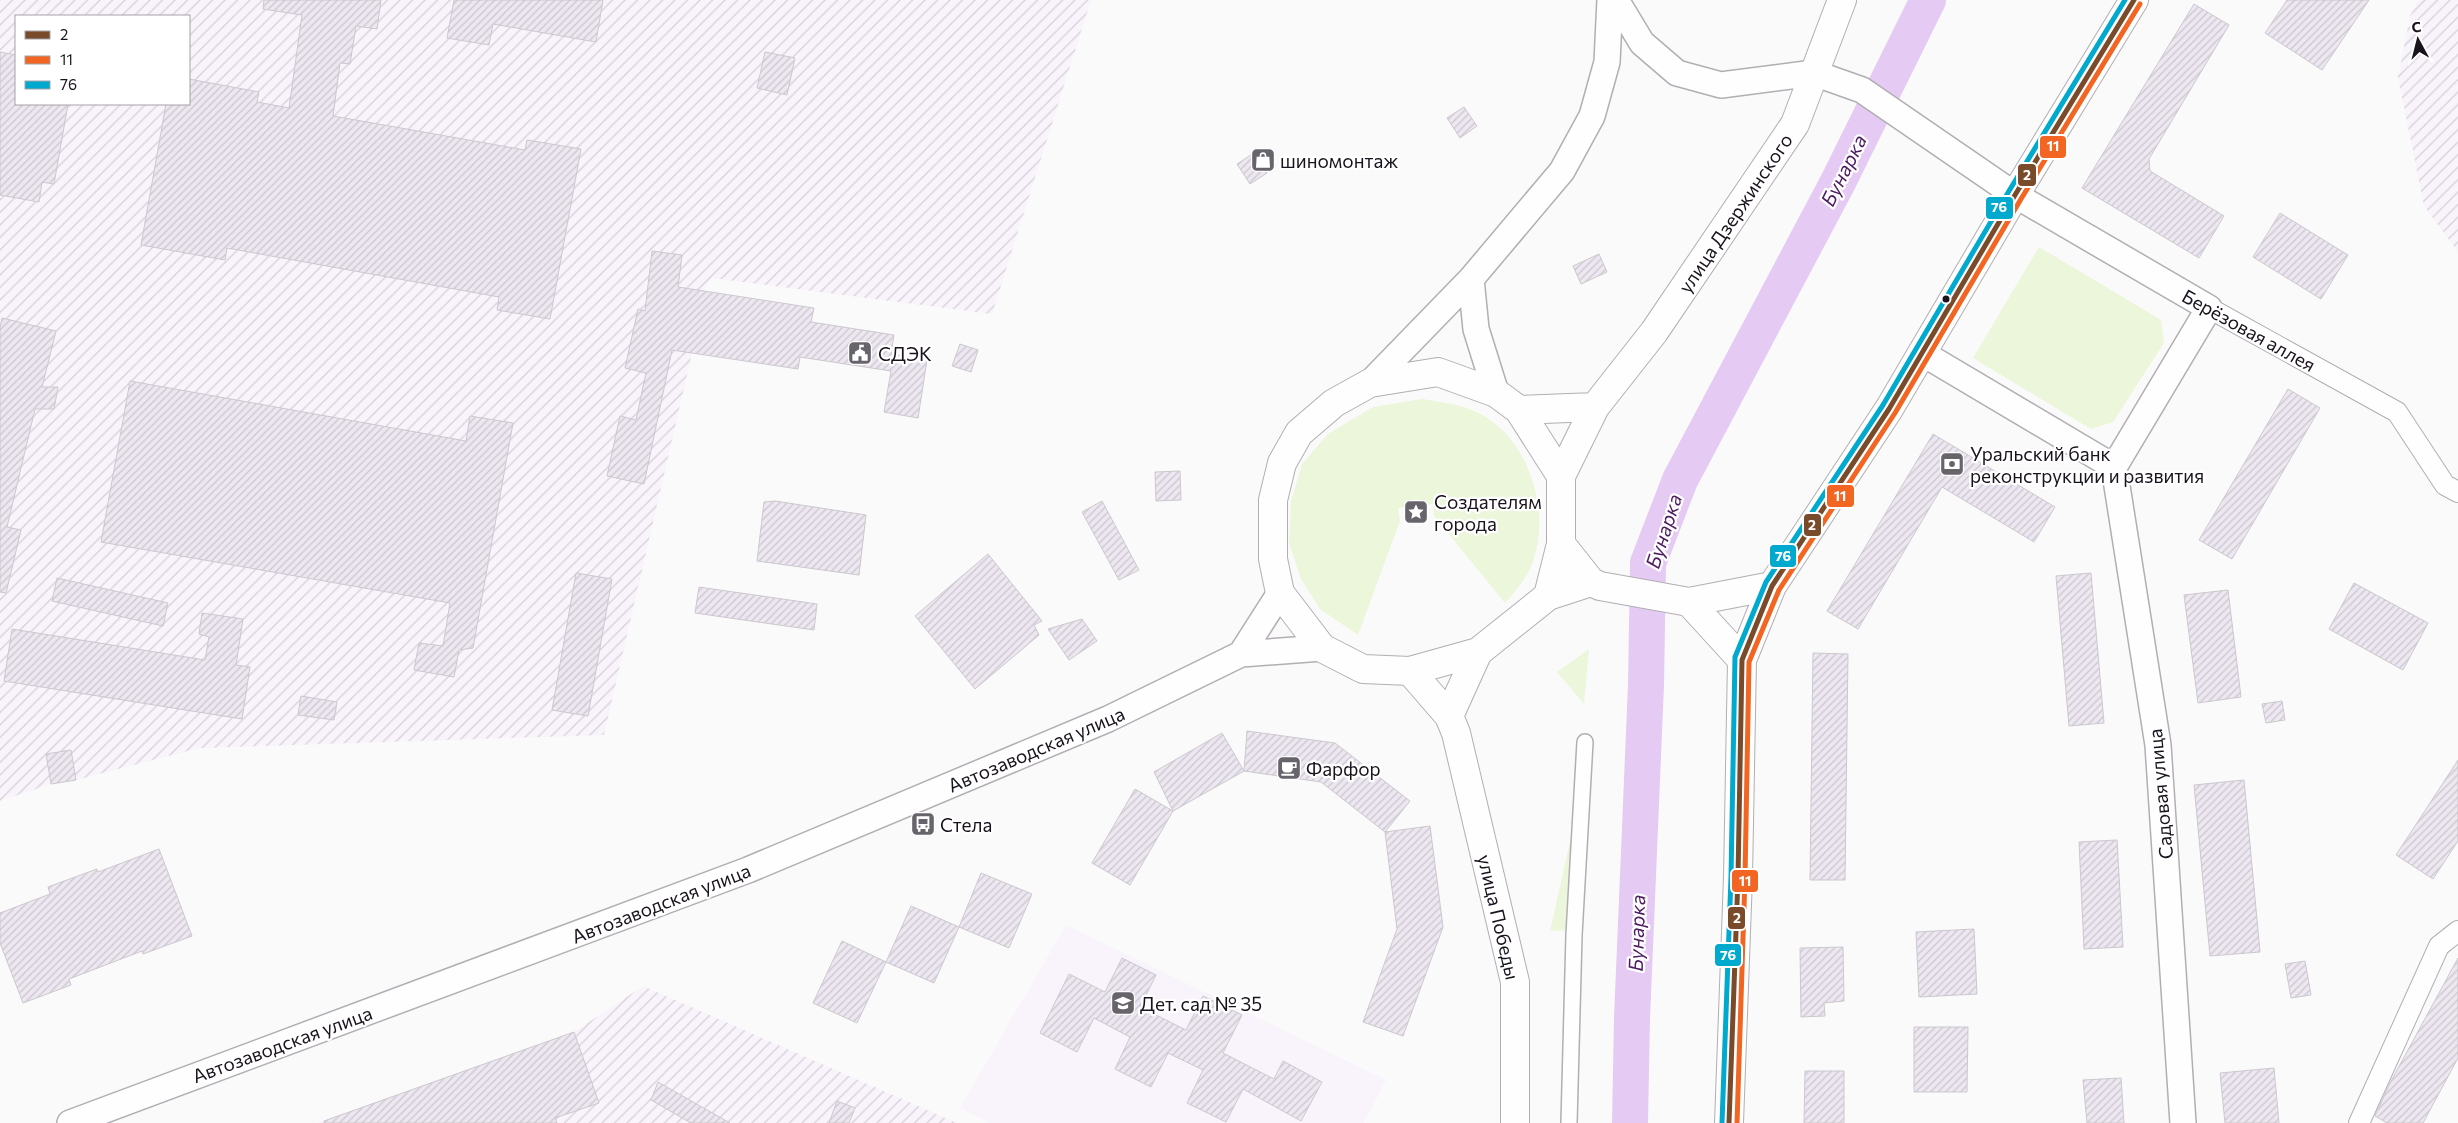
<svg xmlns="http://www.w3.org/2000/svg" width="2458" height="1123" font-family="Commissioner,sans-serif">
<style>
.built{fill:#f9f3fc}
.industrial{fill:url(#industrial-furrows);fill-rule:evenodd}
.park{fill:#ecf6da}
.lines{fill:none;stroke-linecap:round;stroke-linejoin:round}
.river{stroke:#e5caf4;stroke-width:36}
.building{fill:url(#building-hatch);stroke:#ccc8ce}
.pedestrian-casing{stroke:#b2aeb4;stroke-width:18}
.minor-casing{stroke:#b2aeb4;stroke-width:22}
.tertiary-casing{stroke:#b2aeb4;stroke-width:28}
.secondary-casing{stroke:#b2aeb4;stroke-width:30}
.pedestrian{stroke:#fefefe;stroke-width:15}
.minor{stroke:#fefefe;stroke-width:20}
.tertiary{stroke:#fefefe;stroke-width:25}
.secondary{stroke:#fefefe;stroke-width:28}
.bus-1-casing{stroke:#fff;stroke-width:9}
.bus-2-casing{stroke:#fff;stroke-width:9}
.bus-3-casing{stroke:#fff;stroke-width:9}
.bus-1{stroke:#7a4b2a;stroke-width:5}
.bus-2{stroke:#f26522;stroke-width:5}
.bus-3{stroke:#00a9ce;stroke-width:5}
.bus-dot{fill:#1a131e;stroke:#fff;stroke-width:2}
.labels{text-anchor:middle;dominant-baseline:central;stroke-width:4.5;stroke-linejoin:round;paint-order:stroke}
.poi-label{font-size:19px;fill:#1a131e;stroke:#fff;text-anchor:start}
.street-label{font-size:19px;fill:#1a131e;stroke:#fff}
.water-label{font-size:20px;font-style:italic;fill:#4d1c62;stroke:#fff}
.line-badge{stroke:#fff;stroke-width:2}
.badge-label{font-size:14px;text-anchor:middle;font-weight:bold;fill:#fff}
</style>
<defs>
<pattern id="industrial-furrows" width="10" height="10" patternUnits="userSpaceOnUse" patternTransform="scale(1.25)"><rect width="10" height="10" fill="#f9f3fc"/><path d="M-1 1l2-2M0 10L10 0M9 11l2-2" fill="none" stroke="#d5cfd8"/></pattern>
<pattern id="building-hatch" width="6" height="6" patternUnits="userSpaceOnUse" patternTransform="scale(1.25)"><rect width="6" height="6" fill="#ede7f1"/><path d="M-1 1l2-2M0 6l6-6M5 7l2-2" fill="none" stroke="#cbc5ce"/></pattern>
</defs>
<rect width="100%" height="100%" fill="#fafafa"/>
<path class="built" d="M1066 925 1386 1080 1364 1123H991L960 1108Z"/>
<path class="industrial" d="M0 0H1091L992 314 712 278 702 291 692 353 604 735 199 748 76 780 51 784 0 801ZM16 16H189V104H16Z
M2419 0H2458V252L2424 206 2398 77 2410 16Z
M643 986 957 1123H317L574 1032Z"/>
<path class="park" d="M2039 247 2161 320 2164 343 2113 422 2091 429 1973 358Z
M1422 399C1439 402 1459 404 1474 411 1525 432 1550 504 1535 555 1530 574 1518 589 1505 603L1434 516 1433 504 1398 508 1400 521 1358 635 1320 609 1301 579 1289 543 1291 501 1302 464 1328 434 1373 407Z
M1589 649 1584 704 1557 672Z
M1573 828 1571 930 1550 931Z"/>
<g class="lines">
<path class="river" d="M1630 1123 1632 1018 1646 685 1648 563 1680 480 1838 182 1928 0"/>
</g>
<path class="building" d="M264 0H381L377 29 356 26 350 64 340 63 333 116 525 150 527 140 581 149 550 319 497 310 499 297 227 248 225 260 141 245 166 104H189V79L259 92 257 102 289 108 302 15 263 9Z
M454 0H603L596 42 493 24 489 45 447 38Z
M2287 0H2369L2322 70 2265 33Z
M2194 4 2229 25 2149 159 2150 171 2224 216 2199 258 2082 188Z
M0 52 16 55V104H68L54 184 42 182 39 202 0 195Z
M765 52 795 58 787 95 757 88Z
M1464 107 1477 126 1460 138 1447 118Z
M1254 153 1267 173 1250 184 1237 164Z
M2280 213 2348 255 2321 299 2253 257Z
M652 251 682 255 678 287 814 308 811 322 894 335 891 354 927 360 918 418 884 412 891 371 800 357 798 369 672 350 644 484 607 476 620 416 636 420 646 373 625 368 638 309 645 311Z
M1599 254 1607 272 1581 284 1573 266Z
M2 318 56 331 42 387H58L54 409H35L7 527 21 530 6 593 0 592V328Z
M960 344 978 350 971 372 952 366Z
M130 381 466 441 470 416 513 423 473 648 459 650 454 677 414 670 419 643 443 646 450 603 101 542Z
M2288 389 2320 408 2232 559 2199 540Z
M1933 434 2055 507 2034 542 1942 487 1858 629 1827 611Z
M1180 471 1181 500 1156 501 1155 472Z
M775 501 866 515 859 575 757 561 764 502Z
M1102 501 1139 570 1119 580 1082 512Z
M988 554 1042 621 1034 625 1039 635 975 689 915 616Z
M576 573 612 579 588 716 552 710Z
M2091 573 2104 723 2069 726 2056 576Z
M57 578 168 603 163 626 52 601Z
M2354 583 2428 623 2403 670 2329 629Z
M699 587 817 604 814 630 695 613Z
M2228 590 2241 697 2198 703 2184 595Z
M202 613 243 619 236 665 250 667 242 719 4 681 12 629 205 660 209 637 199 634Z
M1082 619 1097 641 1069 660 1048 629Z
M1813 653 1848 654 1845 880H1810Z
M301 696 337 702 334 720 298 715Z
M2282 701 2285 720 2266 723 2262 704Z
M1247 731 1335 743 1410 801 1385 832 1321 782 1244 771Z
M1222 733 1244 771 1173 811 1154 772Z
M71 750 76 780 51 784 46 754Z
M2458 760V841L2433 879 2396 855Z
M2244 780 2260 952 2210 956 2194 785Z
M1135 789 1173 811 1130 885 1092 863Z
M1430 826 1443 927 1403 1036 1363 1022 1397 929 1385 832Z
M2117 840 2123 947 2084 949 2079 842Z
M159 849 192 936 143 954 142 951 69 979 71 985 23 1003 0 943V913L50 894 48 887 97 869 98 872Z
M981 873 1032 894 1009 948 959 927Z
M911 906 959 927 934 983 886 962Z
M1974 929 1977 994 1919 997 1916 932Z
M842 941 886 962 857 1023 813 1003Z
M1843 947 1844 1001 1824 1003 1825 1016 1801 1017 1800 948Z
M1122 958 1156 975 1140 1007 1186 1030 1203 996 1242 1015 1223 1053 1274 1079 1283 1061 1322 1082 1301 1121 1243 1089 1226 1122 1187 1103 1203 1070 1168 1053 1151 1087 1115 1069 1130 1037 1094 1018 1077 1052 1040 1033 1069 974 1105 992Z
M2458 958V1058L2423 1123H2387L2375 1116 2390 1083Z
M2305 961 2311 995 2291 998 2285 964Z
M1914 1027H1968L1967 1092H1914Z
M574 1032 599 1103 555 1118 557 1123H324V1121Z
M2274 1068 2279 1123H2225L2220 1073Z
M1805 1071H1844V1123H1804Z
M2121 1078 2124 1123H2087L2083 1080Z
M658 1082 730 1123H691L651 1100Z
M837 1101 855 1108 849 1123H829Z"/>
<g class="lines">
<defs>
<path id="pedestrian" d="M1569 1123 1574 935 1585 742"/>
<path id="minor" d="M2209 308 2397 412 2445 485 2458 492
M2359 1123 2439 946 2458 931"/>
<path id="tertiary" d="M1616 0 1642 43 1677 73 1721 85 1814 73 1862 90 2015 195 2209 308 2114 467
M1471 279 1476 329 1496 393
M1922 353 2114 467
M1370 383 1471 279 1562 171 1592 116 1607 62 1610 0
M2114 467 2158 745 2183 1123
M1241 654 1280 593
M70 1123 748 870 1108 719 1241 654 1322 648"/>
<path id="secondary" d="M1519 410 1595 407
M1561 476 1595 407 1654 332 1795 124 1842 0
M1561 544 1591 582 1600 586 1689 602 1772 586
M1548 596 1561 544V476L1519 410 1496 393 1438 372 1370 383 1334 403 1299 433 1282 463 1273 500V559L1280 593 1322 648 1363 669 1410 671 1478 652 1548 596 1591 582
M1689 602 1742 660
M1410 671 1449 716 1456 733 1515 982V1123
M1449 716 1478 652
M1729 1123 1738 877 1742 660 1772 586 1889 409 2015 195 2134 0"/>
</defs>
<use href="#pedestrian" class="pedestrian-casing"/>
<use href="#minor" class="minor-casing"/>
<use href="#tertiary" class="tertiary-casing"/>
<use href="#secondary" class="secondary-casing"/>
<use href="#pedestrian" class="pedestrian"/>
<use href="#minor" class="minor"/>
<use href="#tertiary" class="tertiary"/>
<use href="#secondary" class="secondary"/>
<defs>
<path id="bus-1" d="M1729 1123 1738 877 1742 660 1772 586 1889 409 2015 195 2134 0"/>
<path id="bus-2" d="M1737 1123 1745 877 1749 662 1779 590 1895 413 2021 199 2140 4"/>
<path id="bus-3" d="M1722 1123 1731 877 1735 657 1766 582 1883 405 2009 191 2125 0"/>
</defs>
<use href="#bus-1" class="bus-1-casing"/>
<use href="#bus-2" class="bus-2-casing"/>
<use href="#bus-3" class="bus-3-casing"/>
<use href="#bus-1" class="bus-1"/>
<use href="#bus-2" class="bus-2"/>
<use href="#bus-3" class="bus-3"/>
</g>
<defs>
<symbol id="shop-square" viewBox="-11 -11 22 22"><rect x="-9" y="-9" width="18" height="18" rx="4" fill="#68646b" stroke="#fff"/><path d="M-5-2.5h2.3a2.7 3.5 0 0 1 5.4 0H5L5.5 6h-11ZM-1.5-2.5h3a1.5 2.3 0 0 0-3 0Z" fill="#fff"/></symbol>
<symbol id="civic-square" viewBox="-11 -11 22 22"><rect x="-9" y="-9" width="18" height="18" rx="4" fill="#68646b" stroke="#fff"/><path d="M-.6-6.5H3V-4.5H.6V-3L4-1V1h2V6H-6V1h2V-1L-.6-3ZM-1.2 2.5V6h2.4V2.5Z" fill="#fff"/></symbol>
<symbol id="bank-square" viewBox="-11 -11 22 22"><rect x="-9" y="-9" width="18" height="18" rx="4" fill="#68646b" stroke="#fff"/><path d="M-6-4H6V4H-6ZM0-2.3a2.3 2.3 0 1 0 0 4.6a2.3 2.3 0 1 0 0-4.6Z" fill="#fff"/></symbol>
<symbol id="sight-square" viewBox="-11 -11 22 22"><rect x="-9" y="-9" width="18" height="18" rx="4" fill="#68646b" stroke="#fff"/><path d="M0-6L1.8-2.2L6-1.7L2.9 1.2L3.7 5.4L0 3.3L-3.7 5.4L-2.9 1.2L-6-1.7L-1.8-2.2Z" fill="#fff"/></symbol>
<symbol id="cafe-square" viewBox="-11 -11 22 22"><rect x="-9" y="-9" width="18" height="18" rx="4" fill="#68646b" stroke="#fff"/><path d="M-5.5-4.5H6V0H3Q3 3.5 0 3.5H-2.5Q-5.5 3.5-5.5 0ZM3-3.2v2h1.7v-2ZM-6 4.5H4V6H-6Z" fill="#fff"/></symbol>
<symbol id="bus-square" viewBox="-11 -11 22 22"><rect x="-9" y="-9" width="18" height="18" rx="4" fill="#68646b" stroke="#fff"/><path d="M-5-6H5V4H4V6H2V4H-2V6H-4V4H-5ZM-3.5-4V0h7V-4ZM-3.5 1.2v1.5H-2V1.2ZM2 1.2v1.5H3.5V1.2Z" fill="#fff"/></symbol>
<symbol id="school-square" viewBox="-11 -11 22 22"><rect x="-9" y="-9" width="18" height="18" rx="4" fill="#68646b" stroke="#fff"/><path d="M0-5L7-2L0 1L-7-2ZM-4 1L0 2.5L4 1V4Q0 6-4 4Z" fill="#fff"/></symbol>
</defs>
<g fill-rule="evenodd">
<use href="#shop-square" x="1249" y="146" width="28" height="28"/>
<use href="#civic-square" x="846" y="339" width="28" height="28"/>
<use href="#bank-square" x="1938" y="450" width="28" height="28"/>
<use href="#sight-square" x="1402" y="498" width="28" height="28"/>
<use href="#cafe-square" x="1275" y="754" width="28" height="28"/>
<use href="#bus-square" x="909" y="810" width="28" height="28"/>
<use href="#school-square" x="1109" y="989" width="28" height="28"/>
</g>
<circle class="bus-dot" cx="1946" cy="299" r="4.5"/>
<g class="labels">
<g class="poi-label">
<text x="1280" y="160">шиномонтаж</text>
<text x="878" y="353">СДЭК</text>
<text x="1970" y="453">Уральский банк<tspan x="1970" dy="22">реконструкции и развития</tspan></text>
<text x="1434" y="501">Создателям<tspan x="1434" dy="22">города</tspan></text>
<text x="1306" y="768">Фарфор</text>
<text x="940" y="824">Стела</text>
<text x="1140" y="1003">Дет. сад № 35</text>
</g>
<g class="street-label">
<text transform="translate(1735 213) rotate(-56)">улица Дзержинского</text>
<text transform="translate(2249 330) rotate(29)">Берёзовая аллея</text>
<text transform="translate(1036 749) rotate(-23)">Автозаводская улица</text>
<text transform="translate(2160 794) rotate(-95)">Садовая улица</text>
<text transform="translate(661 903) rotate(-21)">Автозаводская улица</text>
<text transform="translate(1499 917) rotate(77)">улица Победы</text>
<text transform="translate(282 1044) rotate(-20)">Автозаводская улица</text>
</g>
<g class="water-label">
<text transform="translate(1843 170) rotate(-63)">Бунарка</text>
<text transform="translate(1663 531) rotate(-72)">Бунарка</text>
<text transform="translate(1636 933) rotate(-88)">Бунарка</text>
</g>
</g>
<g class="line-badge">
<rect x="2039" y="135" width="28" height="24" rx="5" fill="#f26522"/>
<rect x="2017" y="163" width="20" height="24" rx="5" fill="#7a4b2a"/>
<rect x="1985" y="196" width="29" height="24" rx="5" fill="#00a9ce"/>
<rect x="1826" y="484" width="29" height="24" rx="5" fill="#f26522"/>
<rect x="1803" y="513" width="19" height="24" rx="5" fill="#7a4b2a"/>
<rect x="1769" y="544" width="28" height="24" rx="5" fill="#00a9ce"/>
<rect x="1731" y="869" width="28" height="24" rx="5" fill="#f26522"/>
<rect x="1727" y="906" width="19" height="24" rx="5" fill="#7a4b2a"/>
<rect x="1714" y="943" width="28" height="24" rx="5" fill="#00a9ce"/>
</g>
<g class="badge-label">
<text x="2053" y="151">11</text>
<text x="2027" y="180">2</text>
<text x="1999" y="212">76</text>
<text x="1840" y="501">11</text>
<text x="1812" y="530">2</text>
<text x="1783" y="561">76</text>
<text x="1745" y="886">11</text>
<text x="1737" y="923">2</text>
<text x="1728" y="960">76</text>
</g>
<rect x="15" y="15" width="175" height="90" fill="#ffffff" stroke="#a3a1a5"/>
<rect x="25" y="31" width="25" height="8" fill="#7a4b2a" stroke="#a3a1a5"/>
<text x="60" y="40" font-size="15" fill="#1a131e">2</text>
<rect x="25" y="56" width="25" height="8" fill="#f26522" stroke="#a3a1a5"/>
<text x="60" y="65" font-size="15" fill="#1a131e">11</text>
<rect x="25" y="81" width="25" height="8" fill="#00a9ce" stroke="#a3a1a5"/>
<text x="60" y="90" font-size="15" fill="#1a131e">76</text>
<g transform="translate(2418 40) rotate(353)" stroke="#ffffff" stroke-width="4" paint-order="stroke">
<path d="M0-4L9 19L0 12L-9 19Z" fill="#1a131e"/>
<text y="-8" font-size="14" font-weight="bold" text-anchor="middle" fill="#1a131e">С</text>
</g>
</svg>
